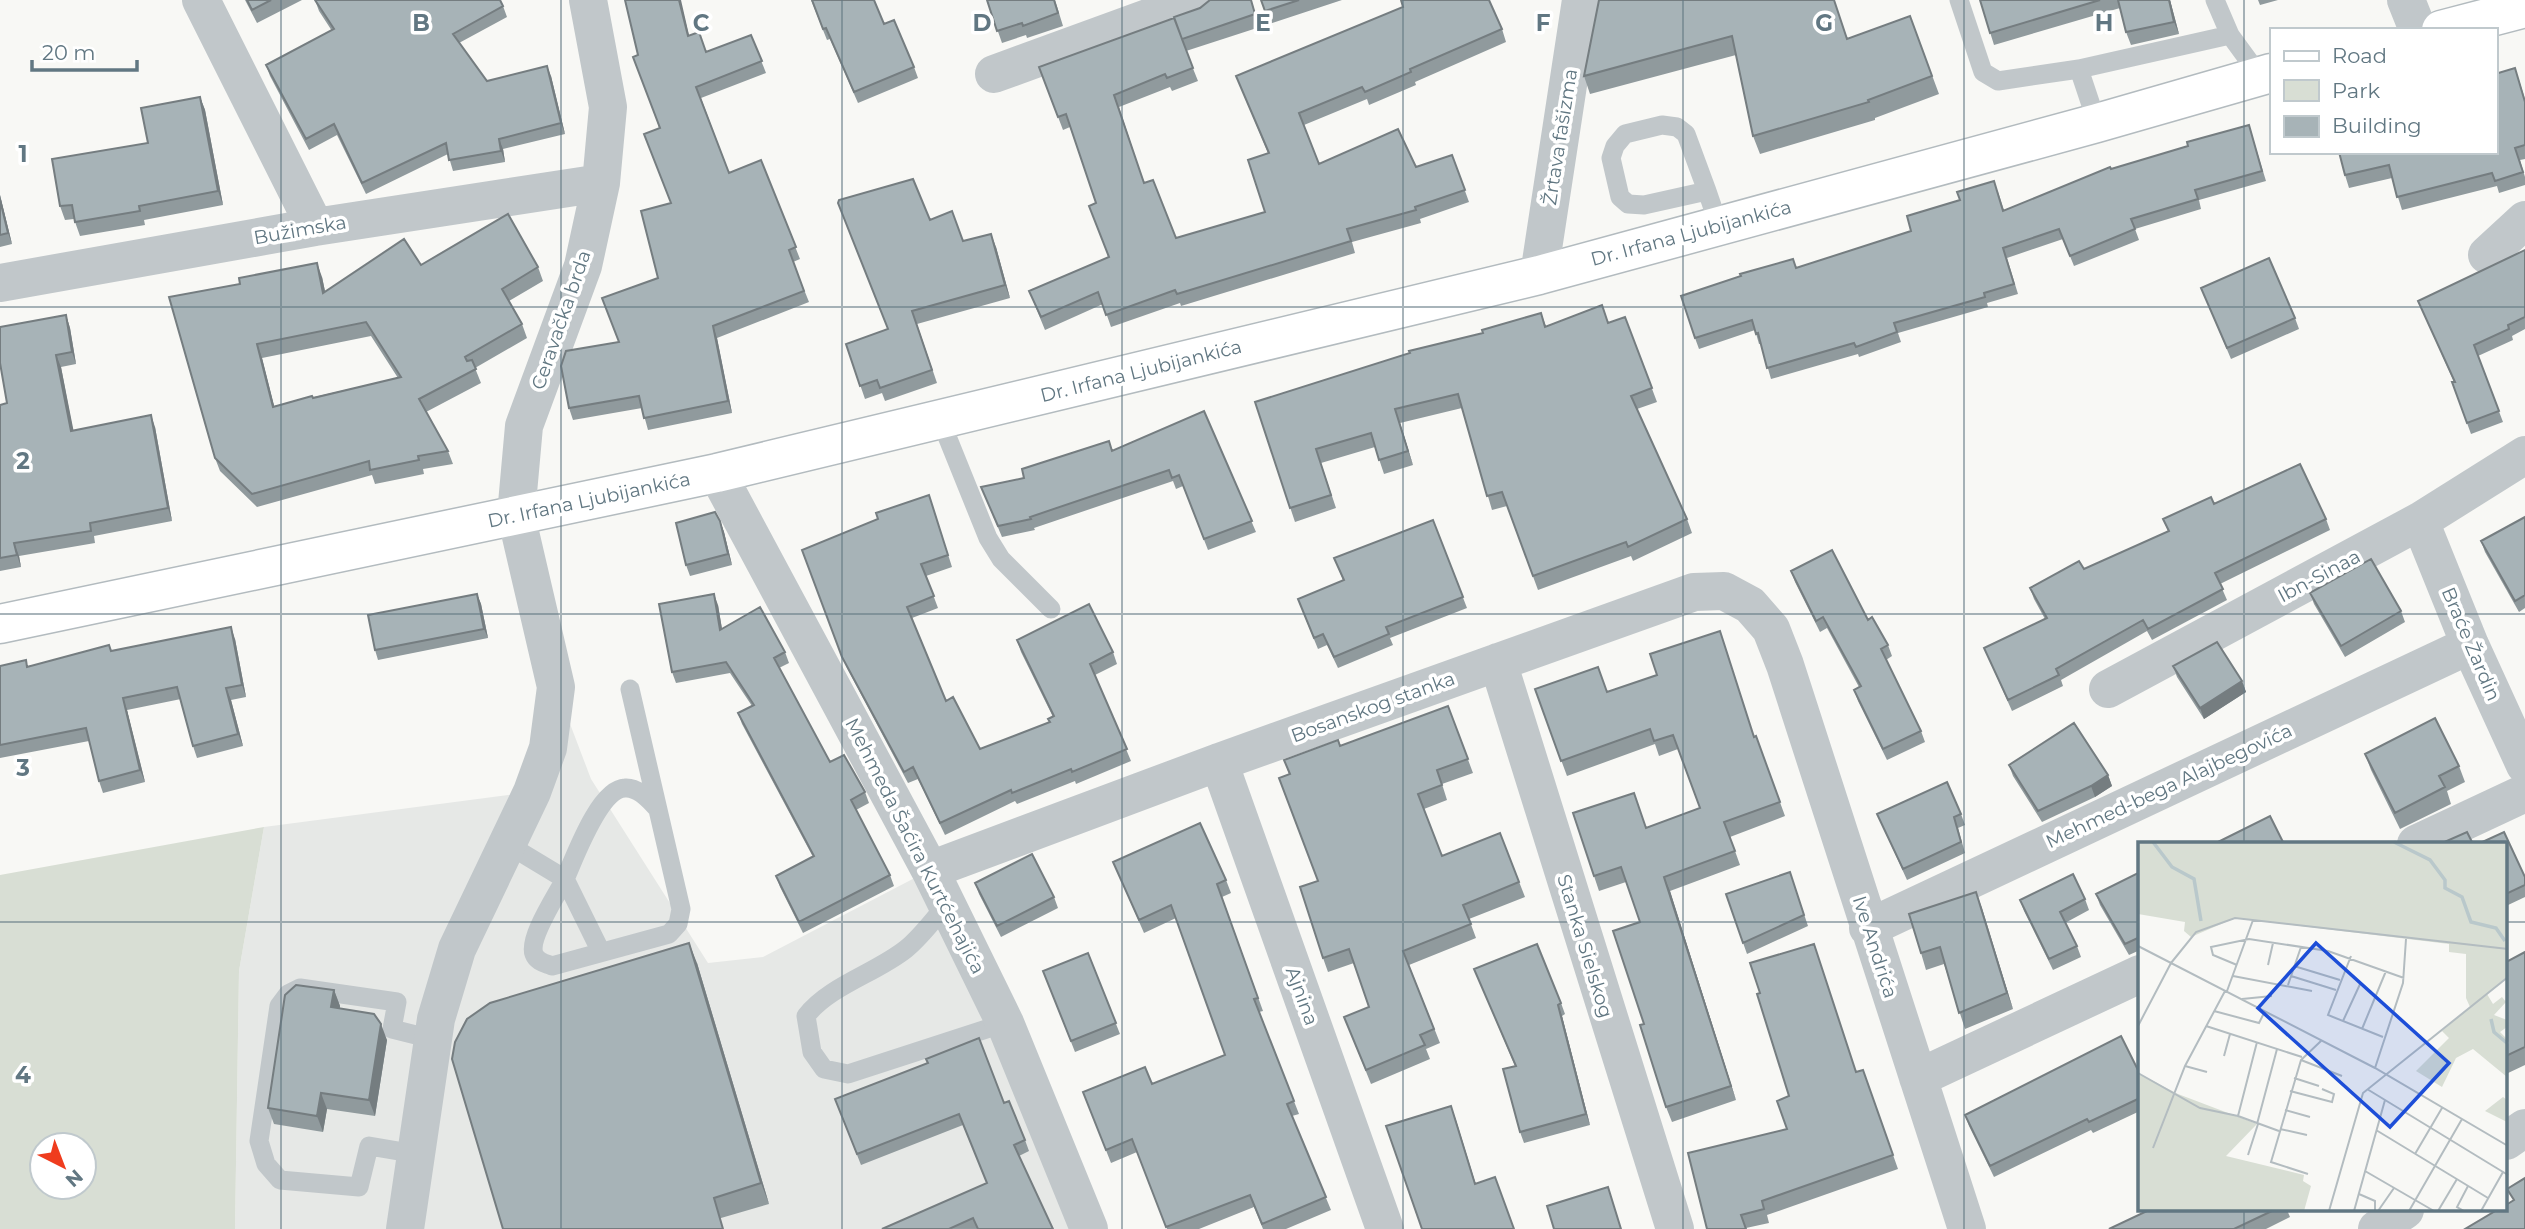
<svg xmlns="http://www.w3.org/2000/svg" width="2525" height="1229" font-family="Montserrat,sans-serif">
<style>
.built{fill:#e6e8e6}
.green{fill:#d8ded4;fill-rule:evenodd}
.lines{fill:none;stroke-linecap:round;stroke-linejoin:round}
.secondary-casing{stroke:#b3bbbf;stroke-width:41}
.service{stroke:#c1c7ca;stroke-width:19}
.minor{stroke:#c1c7ca;stroke-width:38}
.tertiary{stroke:#c1c7ca;stroke-width:38}
.secondary{stroke:#fff;stroke-width:38}
.wall{fill:#909a9d;fill-rule:evenodd}
.shaded-wall{fill:#757d80}
.building{fill:#a7b3b7;stroke:#757d80;stroke-width:2;fill-rule:evenodd}
.grid{fill:none;stroke:#617782;stroke-width:2;stroke-opacity:0.55}
.labels{text-anchor:middle;dominant-baseline:central;stroke-width:7;stroke-linejoin:round;paint-order:stroke}
.street-label{font-size:19px;fill:#617782;stroke:#fff}
.inset-river{fill:none;stroke:#b9c8cb;stroke-width:3.5}
.inset-road{fill:none;stroke:#b3bcc0;stroke-width:2}
.view{fill:#1d4ed8;fill-opacity:0.15;stroke:#1d4ed8;stroke-width:3.5}
.inset-edge{fill:none;stroke:#617782;stroke-width:3.5}
.grid-label{font-size:23px;text-anchor:middle;font-weight:bold;fill:#617782;stroke:#fff;stroke-width:7;stroke-linejoin:round;paint-order:stroke}
</style>
<rect width="100%" height="100%" fill="#f8f8f5"/>
<path class="built" d="M556 687 591 779 708 963 763 957 930 870 1089 1229H235L239 971 264 827 532 792Z"/>
<path class="green" d="M264 827 239 971 235 1229H0V875ZM42 1145H84V1187H42Z"/>
<g class="lines">
<defs>
<path id="secondary" d="M2441 30 2525 8
M0 624 717 473 1539 275 2097 123 2271 73"/>
</defs>
<use href="#secondary" class="secondary-casing"/>
<path class="service" d="M1959 0 1983 72 1998 81 2079 69 2097 123
M2215 0 2230 35 2260 76
M2079 69 2230 35
M1707 191 1644 205 1628 204 1620 197 1611 158 1615 146 1625 134 1662 125 1677 127 1686 134 1707 191 1719 226
M940 419 988 538 1001 559 1051 609
M507 844 565 879C557 895 528 938 534 954 537 962 545 963 552 966L669 934 678 924 681 909 630 689
M947 904C934 919 921 937 906 949 876 973 829 986 806 1016L812 1052 824 1069 848 1074 1005 1023
M601 952 565 879C575 857 599 789 625 788 638 787 649 800 657 808
M416 1154 369 1146 359 1187 280 1180 266 1164 259 1141 279 1006 288 994 300 988 397 1002 392 1029 432 1039"/>
<path class="minor" d="M201 0 315 227
M2406 0 2418 30
M994 74 1197 0
M2487 255 2525 220
M1539 275 1581 0
M0 283 315 227 601 183
M717 473 930 870 1005 1023 1089 1229
M516 515 524 426 583 266 601 183 608 107 588 0
M2420 521 2470 645 2525 765
M1498 662 1675 1229
M2108 689 2420 521 2525 455
M1219 762 1385 1229
M2416 844 2525 793
M930 870 1219 762 1694 592 1724 591 1750 605 1771 629 1785 665 1967 1229
M1868 928 2470 645
M1918 1078 2140 974
M2506 1141 2525 1128
M2377 1229 2405 1210"/>
<path class="tertiary" d="M405 1229 436 1019 457 949 532 792 548 748 556 687 516 515"/>
<use href="#secondary" class="secondary"/>
</g>
<path class="wall" d="M245 0H302L257 23Z
M315 0 503 6 507 17 459 43 487 81 551 76 565 134 503 149 505 162 453 171 448 154 366 194 337 135 309 150 270 76 266 65 332 31 319 11Z
M811 0 884 24 914 67 918 78 858 103 830 39 827 40Z
M987 0H1055L1063 26 1027 38 1026 35 1002 43Z
M1251 0 1260 27 1186 51 1198 81 1172 91 1170 87 1119 107 1144 183 1176 238 1265 212 1268 153 1236 76 1502 29 1506 42 1415 82 1416 85 1369 105 1367 99 1304 125 1319 164 1416 167 1452 155 1469 202 1420 219 1421 223 1352 242 1355 253 1181 306 1180 303 1111 327 1103 304 1045 330 1029 291 1108 257 1096 203 1070 127 1063 130 1039 67 1174 18 1200 8 1209 2Z
M1261 0H1342L1269 24Z
M1599 0 1848 39 1910 16 1939 94 1875 118V120L1760 154 1753 136 1736 55 1590 94 1584 76Z
M1980 0H2170L2179 34 2131 45 2126 32 2120 8 1994 45Z
M2258 0H2278L2260 5Z
M751 35 766 73 701 98 729 173 761 160 800 259 793 262 809 302 717 338 732 413 648 430 642 408 573 420 569 408 619 342 658 278 671 203 659 128 638 55 689 36 706 52Z
M2519 80 2525 99V159L2520 160 2525 177V185L2499 193 2497 186 2402 210 2392 178 2349 188 2345 175Z
M200 97 205 110 223 205 144 220 145 225 80 236 74 219 65 220 60 206 148 143Z
M2252 135 2266 181 2199 200 2201 209 2135 229 2139 240 2074 266 2063 239 2007 258 2018 294 1987 303 1988 307 1898 333 1901 342 1859 357 1858 354 1771 379 1761 344H1759L1755 330 1699 349 1695 338 1797 268 1911 231 1998 192 2004 210 2111 169Z
M0 195 12 244 0 247Z
M930 220 963 241 996 247 1010 298 917 324 937 383 885 401 882 393 865 399 846 344 888 329Z
M2525 250V329L2512 336 2513 340 2478 356 2503 422 2471 434 2452 382H2454L2418 301Z
M421 265 538 267 543 281 509 301 522 324 527 338 475 368 481 383 426 412 448 451 453 464 423 469 424 474 375 484 372 475 257 507 220 471 215 458 240 284 322 277 325 291ZM371 336 398 378 274 406 262 358Z
M2201 288 2295 318 2299 329 2231 359Z
M1541 313 1546 326 1608 323 1625 317 1657 402 1637 409 1687 519 1692 533 1633 561 1631 556 1538 590 1507 506 1492 510 1462 408 1400 423 1413 465 1384 474 1375 447 1321 463 1336 508 1295 522 1255 402 1483 333Z
M66 315 70 328 76 364 61 367 73 431 155 427 172 521 94 536 95 543 19 556 21 567 0 571V405L7 403Z
M1204 411 1256 532 1208 550 1183 486 1176 489 1173 481 1034 528 1035 530 1002 537 981 487 1024 478 1113 451Z
M2214 504 2326 519 2330 530 2220 584 2227 600 2152 640 2147 631 2061 680 2063 686 2012 711 1984 648 2045 619 2034 599 2030 588 2084 569 2168 531 2163 519Z
M933 507 952 567 926 576 938 608 912 618 946 701 980 749 1050 722 1053 717 1021 652 1017 640 1113 652 1117 664 1095 675 1131 761 1076 784 1075 781 1017 804 1015 801 945 835 918 779 908 783 847 668 802 550Z
M2525 517V608L2519 612 2485 552 2481 541Z
M1433 520 1467 608 1390 638 1393 645 1338 668 1327 645 1318 649 1302 610 1343 580 1334 558Z
M720 521 724 532 732 565 690 576 686 565Z
M1791 571 1868 620 1888 645 1892 656 1886 660 1921 731 1925 742 1887 760 1858 701 1854 690 1859 687 1827 628 1820 632 1795 582Z
M2310 593 2401 611 2405 622 2345 657 2314 604Z
M477 594 481 604 488 638 378 660 375 650Z
M718 605 722 629 785 652 789 663 779 668 830 762 865 792 869 803 856 810 890 875 894 886 803 933 780 887 776 876 813 857 742 724 738 713 752 706 730 673 676 683 672 672Z
M235 639 246 697 231 700 243 746 197 758 193 746 181 699 127 710 145 782 103 793 99 781 89 741 0 758V666H28L112 651Z
M1725 646 1754 737 1756 736 1785 816 1730 837 1740 865 1670 891 1736 1100 1672 1122 1666 1107 1644 1024 1640 922 1626 882 1599 891 1573 813 1646 828 1700 808 1678 749 1659 756 1655 744 1567 776 1535 689 1608 692 1657 675Z
M2173 666 2242 681 2246 692 2204 719 2177 677Z
M1448 706 1473 773 1442 784 1447 800 1424 809 1442 856 1500 833 1525 897 1469 919 1476 938 1409 965 1440 1043 1426 1049 1430 1059 1371 1084 1344 1017 1369 1007 1354 963 1328 972 1323 958 1318 881 1289 774 1284 760 1340 746Z
M2365 754 2459 766 2465 782 2447 791 2451 804 2400 829 2371 770Z
M2009 765 2108 775 2112 786 2095 797 2042 822 2013 776Z
M1877 814H1961L1965 825 1958 828 1965 853 1907 880Z
M2506 844 2525 877V897L2506 906Z
M1113 862 1226 880 1231 893 1222 897 1263 1011 1259 1012 1299 1114 1292 1116 1331 1210 1286 1229H1263L1254 1207 1199 1229H1167L1137 1152 1111 1163 1083 1092 1152 1084 1225 1055 1176 918 1144 933Z
M1790 872 1808 926 1747 954 1726 894Z
M2140 872V950L2129 955 2100 905 2096 894Z
M975 883 1054 897 1058 908 1001 937 979 894Z
M1976 892 2013 1009 1965 1029 1944 964 1926 970 1921 953Z
M2085 899 2089 910 2065 923 2077 946 2081 957 2053 970 2024 911 2020 900Z
M2525 952V1065L2506 1074V962Z
M1088 953 1120 1034 1075 1052 1043 971Z
M697 963 769 1204 721 1218 503 1229Z
M1474 969 1561 1003 1565 1014 1562 1016 1590 1125 1524 1143 1520 1132 1515 1066Z
M334 990 340 1006V1009L387 1040 375 1116 327 1109 323 1132 274 1124 268 1108Z
M1760 993 1856 1072 1863 1070 1898 1169 1767 1215 1769 1223 1746 1228 1707 1229 1787 1129 1789 1096Z
M2140 1074V1111L2093 1133 2091 1130 1994 1177 1969 1126 1965 1115Z
M835 1099 1004 1103 1025 1140 1029 1151 1019 1156 1053 1229H882L987 1183 963 1125 861 1165Z
M2149 1210H2287L2290 1217 2266 1229H2109Z"/>
<path class="shaded-wall" d="M679 0H681L692 48 688 36Z
M2169 0H2170L2179 34 2174 22Z
M547 66 551 76 565 134 561 123Z
M200 97 205 110 223 205 218 191Z
M499 139 503 149 505 162 501 151Z
M0 195 12 244 8 233 0 200Z
M991 234 996 247 1010 298 1005 285Z
M317 263 322 277 328 306 323 293Z
M66 315 70 328 76 364 72 352Z
M713 326 717 338 732 413 728 401Z
M257 344 262 358 278 421 273 407Z
M56 355 61 367 76 443 71 431Z
M1395 409 1400 423 1413 465 1408 451Z
M151 415 155 427 172 521 168 508Z
M720 521 724 532 732 565 728 554Z
M14 543 19 556 21 567 17 555Z
M477 594 481 604 488 638 484 629Z
M714 594 718 605 724 641 720 630Z
M231 627 235 639 246 697 242 685Z
M2242 681 2246 692 2204 719 2200 708Z
M226 688 231 700 243 746 238 734Z
M123 698 127 710 145 782 140 770Z
M2108 775 2112 786 2095 797 2091 786Z
M1664 877 1670 891 1736 1100 1731 1086Z
M1976 892 1982 908 2013 1009 2007 993Z
M689 943 697 963 769 1204 761 1183Z
M334 990 340 1006 337 1023 331 1007Z
M1558 1005 1562 1016 1590 1125 1586 1114Z
M381 1024 387 1040 375 1116 369 1100Z
M321 1093 327 1109 323 1132 317 1116Z
M1451 1106 1456 1120 1480 1198 1475 1184Z"/>
<path class="building" d="M247 0H271L252 10Z
M315 0H500L503 6 453 34 487 81 547 66 561 123 499 139 501 151 449 160 446 143 362 183 334 124 306 139 266 65 334 29Z
M625 0H679L688 36 699 32 706 52 751 35 762 61 696 87 729 173 761 160 796 247 789 250 804 291 713 326 728 401 644 418 639 396 569 408 561 366 566 351 619 342 602 298 658 278 641 211 671 203 644 134 660 128 633 57 638 55Z
M812 0H874L884 24 894 20 914 67 854 92 826 28 823 29Z
M987 0H1054L1058 13 1023 26 1022 23 997 31Z
M1210 0H1251L1255 14 1182 39 1193 68 1167 78 1165 74 1114 95 1144 183 1153 180 1176 238 1265 212 1248 160 1269 153 1236 76 1403 7 1401 0H1489L1502 29 1410 69 1411 72 1365 92 1362 87 1299 113 1319 164 1398 129 1416 167 1452 155 1465 190 1415 207 1416 210 1347 229 1351 241 1177 294 1175 290 1106 315 1098 292 1041 317 1029 291 1109 257 1089 206 1096 203 1066 114 1058 117 1039 67 1174 18 1182 39 1174 17 1200 8Z
M1261 0H1299L1265 11Z
M1599 0H1834L1847 39 1910 16 1932 76 1868 100 1869 102 1753 136 1732 36 1584 76Z
M1980 0H2100L1990 33Z
M2118 0H2169L2174 22 2126 32Z
M2515 68 2525 102V145L2515 148 2523 172 2495 181 2492 173 2397 197 2389 165 2345 175 2339 152H2495V74Z
M200 97 218 191 139 206 140 211 75 222 72 205 60 206 52 159 148 143 141 108Z
M2249 125 2262 171 2195 190 2198 199 2131 219 2135 229 2070 256 2059 229 2003 248 2014 284 1984 293 1985 297 1894 323 1897 332 1856 347 1854 343 1767 368 1758 333 1756 334 1752 320 1695 338 1681 296 1741 276 1740 274 1793 259 1796 268 1911 231 1907 216 1960 200 1957 192 1994 181 2003 211 2110 167 2111 169 2188 146 2187 142Z
M913 179 930 220 952 211 963 241 991 234 1005 285 912 311 932 370 880 388 877 380 860 386 846 344 888 329 838 203 839 200Z
M0 200 8 233 0 235Z
M508 214 538 267 502 289 522 324 465 357 467 361 472 360 476 369 419 399 448 451 418 456 419 460 370 470 369 461 252 494 215 458 169 297 240 284 239 278 317 263 323 293 404 239 421 265ZM366 322 401 377 313 398 312 396 273 407 257 344Z
M2525 250V317L2508 325 2509 329 2474 345 2499 411 2467 423 2452 382H2455L2418 301Z
M2269 258 2295 318 2227 348 2201 288Z
M1602 305 1608 323 1625 317 1652 388 1631 396 1687 519 1628 547 1626 542 1533 576 1502 492 1487 496 1458 394 1395 409 1408 451 1379 460 1371 433 1316 449 1331 495 1290 508 1255 402 1410 353 1409 351 1483 333 1482 330 1541 313 1545 327Z
M66 315 72 352 56 355 71 431 151 415 168 508 90 523 91 531 14 543 17 555 0 558V405L7 403 0 363V327Z
M1204 411 1252 521 1204 539 1179 475 1172 478 1169 470 1030 517 1031 519 998 526 981 487 1024 478 1022 469 1109 441 1112 451Z
M2300 464 2326 519 2215 573 2223 589 2148 629 2143 620 2056 669 2059 675 2008 700 1984 648 2047 618 2030 588 2079 561 2084 569 2169 531 2163 519 2211 497 2214 504Z
M929 495 948 555 921 564 934 596 907 607 946 701 953 697 980 749 1050 722 1048 719 1054 716 1017 640 1089 604 1113 652 1090 664 1127 749 1072 772 1071 769 1012 793 1011 790 940 823 913 767 904 772 842 657 802 550 878 519 876 513Z
M715 512 720 521 728 554 686 565 676 523Z
M2525 517V595L2515 601 2481 541Z
M1433 520 1463 597 1386 627 1389 634 1334 657 1323 634 1314 638 1298 599 1344 580 1334 558Z
M1832 550 1868 620 1872 617 1888 645 1881 649 1921 731 1883 749 1854 690 1861 686 1823 617 1816 621 1791 571Z
M2371 559 2401 611 2341 646 2310 593Z
M477 594 484 629 375 650 368 615Z
M714 594 720 630 760 607 785 652 774 658 830 762 844 755 865 792 851 800 890 875 799 922 776 876 814 856 738 713 754 705 726 662 672 672 659 604Z
M231 627 242 685 226 688 238 734 193 746 177 687 123 698 140 770 99 781 86 728 0 745V666L26 660 27 667 109 645 111 651Z
M1720 631 1754 737 1756 736 1780 802 1724 822 1735 851 1664 877 1731 1086 1666 1107 1640 1025 1644 1024 1613 931 1640 922 1621 867 1594 876 1573 813 1634 793 1646 828 1700 808 1673 735 1654 741 1650 729 1561 761 1535 689 1598 667 1607 692 1657 675 1650 654Z
M2217 642 2242 681 2200 708 2173 666Z
M1448 706 1468 759 1437 770 1442 785 1418 794 1442 856 1500 833 1519 882 1463 905 1471 924 1403 951 1434 1029 1420 1035 1425 1045 1366 1070 1344 1017 1369 1007 1349 949 1323 958 1300 887 1318 881 1279 778 1290 774 1284 760 1338 740 1340 746Z
M2435 718 2459 766 2439 776 2445 787 2395 813 2365 754Z
M2074 723 2108 775 2091 786 2038 811 2009 765Z
M1947 782 1961 814 1954 817 1961 842 1903 869 1877 814Z
M2270 816 2284 844H2214Z
M1200 823 1226 880 1217 884 1258 998 1254 999 1294 1101 1287 1104 1326 1197 1262 1224 1250 1195 1166 1227 1132 1139 1106 1150 1083 1092 1145 1067 1152 1084 1225 1055 1171 905 1139 920 1113 862Z
M2467 832 2473 844H2440Z
M2504 832 2525 877V885L2506 894V844H2478Z
M1032 854 1054 897 997 926 975 883Z
M1790 872 1804 915 1743 943 1726 894Z
M2140 872V937L2125 944 2096 894Z
M2073 874 2085 899 2060 912 2077 946 2049 959 2020 900Z
M1976 892 2007 993 1959 1013 1940 947 1921 953 1909 914Z
M689 943 761 1183 714 1198 723 1229H503L452 1059 455 1042 467 1019 490 1003Z
M1537 944 1561 1003 1558 1005 1586 1114 1520 1132 1503 1069 1516 1066 1474 969Z
M1814 944 1856 1072 1863 1070 1893 1155 1762 1201 1764 1209 1741 1215 1746 1229H1707L1688 1153 1787 1129 1777 1101 1789 1096 1757 994 1760 993 1750 963Z
M2525 952V1047L2506 1056V962Z
M1088 953 1116 1023 1071 1041 1043 971Z
M296 985 334 990 331 1007 374 1014 381 1024 369 1100 321 1093 317 1116 268 1108 285 995Z
M2121 1036 2140 1074V1098L2089 1122 2087 1119 1990 1166 1965 1115Z
M979 1038 1004 1103 1009 1101 1025 1140 1014 1145 1053 1229H978L973 1218 949 1229H882L987 1183 959 1114 857 1154 835 1099 928 1063 926 1059Z
M1451 1106 1475 1184 1495 1177 1514 1229H1422L1386 1126Z
M2525 1178V1229H2465L2497 1210H2506V1205L2514 1200 2507 1189Z
M1608 1187 1621 1229H1554L1547 1206Z
M2149 1210H2274L2234 1229H2109Z"/>
<path class="grid" d="M281 0V1229M561 0V1229M842 0V1229M1122 0V1229M1403 0V1229M1683 0V1229M1964 0V1229M2244 0V844M0 307H2525M0 614H2525M0 922H2140M2506 922H2525M2244 1210V1229"/>
<g class="labels">
<g class="street-label">
<text transform="translate(1560 137) rotate(-81)">Žrtava fašizma</text>
<text transform="translate(300 230) rotate(-10)">Bužimska</text>
<text transform="translate(1691 233) rotate(-15)">Dr. Irfana Ljubijankića</text>
<text transform="translate(561 320) rotate(-71)">Ceravačka brda</text>
<text transform="translate(1141 371) rotate(-14)">Dr. Irfana Ljubijankića</text>
<text transform="translate(589 500) rotate(-12)">Dr. Irfana Ljubijankića</text>
<text transform="translate(2319 576) rotate(-28)">Ibn-Sinaa</text>
<text transform="translate(2471 644) rotate(67)">Braće Žardin</text>
<text transform="translate(1373 707) rotate(-20)">Bosanskog stanka</text>
<text transform="translate(2169 786) rotate(-25)">Mehmed-bega Alajbegovića</text>
<text transform="translate(915 846) rotate(63)">Mehmeda Šaćira Kurtćehajića</text>
<text transform="translate(1585 946) rotate(73)">Stanka Sielskog</text>
<text transform="translate(1875 947) rotate(72)">Ive Andrića</text>
<text transform="translate(1302 996) rotate(70)">Ajnina</text>
</g>
</g>
<g transform="translate(2138 842)">
<rect width="369" height="369" fill="#f8f8f5"/>
<path d="M0 0H369V135L349 152 355 162 364 155 368 160 356 173 369 178V185L362 190 369 197V235L335 207 318 216 304 245 278 229 311 196 304 189 332 165 328 156V112L311 110V102L97 76 53 95 46 89 47 80 0 72ZM0 231 40 252 119 282 88 314 166 333 165 339 173 344 166 369H0ZM365 255 369 258V280L347 269Z" fill="#d8ded4"/>
<path class="inset-river" d="M15 0 34 25 56 37 63 79M256 0 292 18 307 38V46L324 55 333 80 358 86 367 99M353 177 356 190 370 202"/>
<path class="inset-road" d="M0 104 237 226 370 304M213 114 190 173 245 195M33 121 58 90 97 76 370 107M99 123 75 113 73 105 111 97 190 109 266 136M130 123 135 101M156 124 202 138M95 134 174 149M153 134 198 148M150 143 163 105M89 149 115 78M104 157 134 154M76 169 121 181 127 169M205 179 223 140M0 184 33 121M68 184 164 215M224 187 248 129M119 200 100 274 141 289M86 214 92 192M163 218 204 234M47 224 69 230M237 226 265 141 268 97M0 231 62 266 100 274M156 236 181 244M229 247 370 333M152 249 194 260 196 252 184 247M147 268 172 275M119 282 139 207M142 287 169 293M238 288 350 356M15 306 47 224 87 149M277 312 304 266M110 313 120 282M227 329 296 369M170 332 133 320 163 218 184 198M221 352 237 359V369M191 369 225 251 370 135M216 369 247 258M240 369 256 346M271 369 324 277M300 369 319 337M326 369 319 365 330 344M343 369 365 330"/>
<path class="view" d="M178 101 311 221 252 285 120 166Z"/>
<rect width="369" height="369" class="inset-edge"/>
</g>
<g class="grid-label">
<text x="421" y="31">B</text>
<text x="701" y="31">C</text>
<text x="982" y="31">D</text>
<text x="1263" y="31">E</text>
<text x="1543" y="31">F</text>
<text x="1824" y="31">G</text>
<text x="2104" y="31">H</text>
<text x="23" y="162">1</text>
<text x="23" y="469">2</text>
<text x="23" y="776">3</text>
<text x="23" y="1083">4</text>
</g>
<rect x="2270" y="28" width="228" height="126" fill="#ffffff" stroke="#c0c9cd" stroke-width="2"/>
<rect x="2284" y="51" width="35" height="10" fill="#ffffff" stroke="#c0c9cd" stroke-width="2"/>
<text x="2332" y="63" font-size="21" fill="#617782">Road</text>
<rect x="2284" y="80" width="35" height="21" fill="#d8ded4" stroke="#c0c9cd" stroke-width="2"/>
<text x="2332" y="98" font-size="21" fill="#617782">Park</text>
<rect x="2284" y="116" width="35" height="21" fill="#a7b3b7" stroke="#c0c9cd" stroke-width="2"/>
<text x="2332" y="133" font-size="21" fill="#617782">Building</text>
<g transform="translate(63 1166) rotate(138)"><circle r="33" fill="#ffffff" stroke="#c0c9cd" stroke-width="2"/>
<path d="M0-5L12 26L0 18L-12 26Z" fill="#ef3c1e"/>
<text y="-10" font-size="19" font-weight="bold" text-anchor="middle" fill="#617782">N</text>
</g>
<path d="M32 60v10h105v-10" fill="none" stroke="#617782" stroke-width="3.5"/>
<text x="42" y="60" font-size="21" fill="#617782" stroke="#ffffff" stroke-width="5" paint-order="stroke">20 m</text>
</svg>
